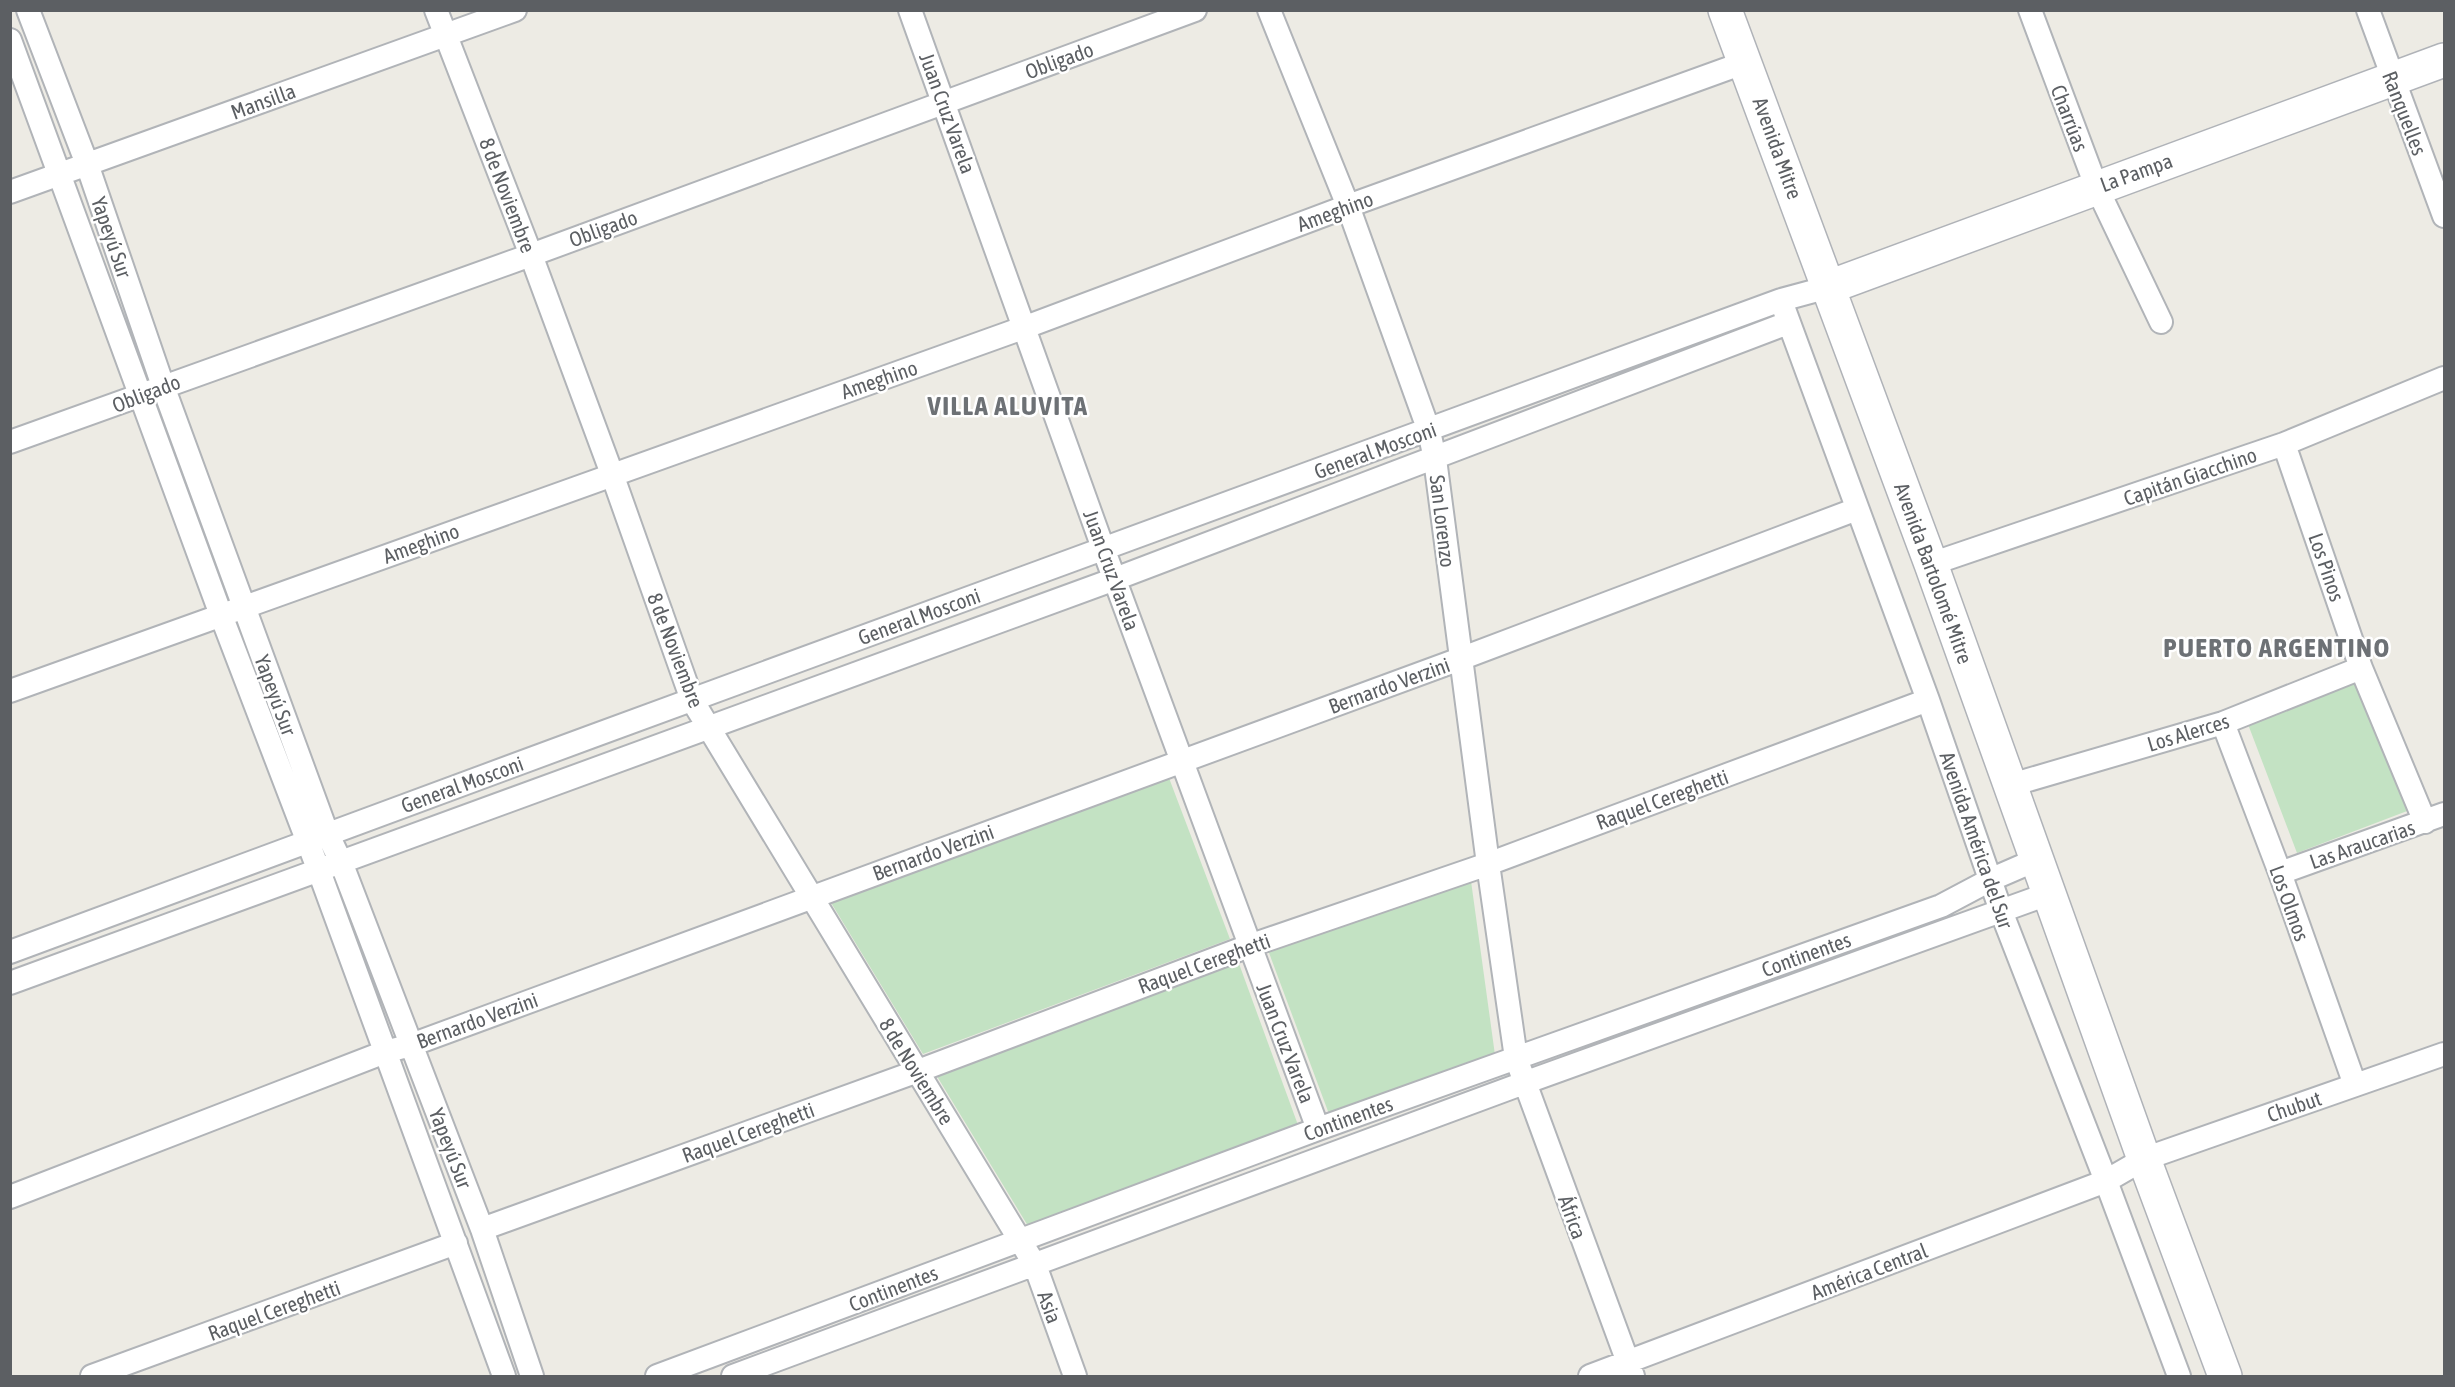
<svg xmlns="http://www.w3.org/2000/svg" width="2455" height="1387" font-family="'Asap Condensed',sans-serif">
<style>
.green{fill:#c3e2c3}
.lines{fill:none;stroke-linecap:round;stroke-linejoin:round}
.street-casing{stroke:#b1b4b8;stroke-width:26}
.secondary-casing{stroke:#b0b3b8;stroke-width:36}
.street{stroke:#fff;stroke-width:22}
.secondary{stroke:#fff;stroke-width:33}
.labels{text-anchor:middle;dominant-baseline:central;stroke-width:5;stroke-linejoin:round;paint-order:stroke}
.street-label{font-size:21px;fill:#5c5f63;stroke:#fff}
.district-label{font-size:27px;font-weight:bold;letter-spacing:1.5px;fill:#6d7175;stroke:#fff}
</style>
<rect width="100%" height="100%" fill="#edebe4"/>
<path class="green" d="M2364 675 2415 808 2297 853 2246 719Z
M1169 778 1230 939 923 1054 830 901Z
M1471 881 1495 1055 1329 1114 1268 950Z
M1238 961 1298 1125 1028 1226 935 1073Z"/>
<g class="lines">
<defs>
<path id="street" d="M28 10 87 164 163 386 327 833 341 862 482 1229 532 1376
M436 10 531 255 612 474 692 700 1035 1265 1075 1376
M910 10 1103 548 1318 1129
M1269 10 1348 206 1429 431 1435 459 1488 864 1516 1058 1633 1376
M2030 10 2096 186 2161 322
M2368 10 2444 216
M10 40 221 615 319 871 504 1376
M10 192 515 10
M1784 309 1928 700 2001 911 2106 1181 2179 1376
M10 442 531 255 1195 10
M2284 444 2361 668 2425 822
M1931 564 2284 444 2444 378
M10 691 1023 328 1348 206 1746 62
M2223 723 2280 873 2355 1085
M2011 785 2223 723 2361 668
M2280 873 2444 814
M10 952C599 731 1192 519 1781 300L1829 287
M10 983 1115 579 1788 323
M10 1197 385 1052 411 1045 1460 659 1857 509
M482 1229 918 1071 1249 946 1488 864 1928 700
M92 1376 456 1243
M657 1376 1318 1129 1941 906 1992 879 2038 859
M733 1376 1524 1083 2048 894
M1590 1376 2106 1181 2144 1159 2444 1054"/>
<path id="secondary" d="M1725 10 1931 564 2144 1159 2225 1376
M1829 287 2444 60"/>
</defs>
<use href="#street" class="street-casing"/>
<use href="#secondary" class="secondary-casing"/>
<use href="#street" class="street"/>
<use href="#secondary" class="secondary"/>
</g>
<g class="labels">
<g class="street-label">
<text transform="translate(1059 60) rotate(-20)">Obligado</text>
<text transform="translate(263 101) rotate(-20)">Mansilla</text>
<text transform="translate(948 113) rotate(70)">Juan Cruz Varela</text>
<text transform="translate(2405 113) rotate(69)">Ranquelles</text>
<text transform="translate(2070 118) rotate(69)">Charrúas</text>
<text transform="translate(1778 148) rotate(70)">Avenida Mitre</text>
<text transform="translate(2136 172) rotate(-20)">La Pampa</text>
<text transform="translate(508 195) rotate(69)">8 de Noviembre</text>
<text transform="translate(1335 211) rotate(-20)">Ameghino</text>
<text transform="translate(603 228) rotate(-20)">Obligado</text>
<text transform="translate(112 237) rotate(71)">Yapeyú Sur</text>
<text transform="translate(879 379) rotate(-19)">Ameghino</text>
<text transform="translate(146 393) rotate(-21)">Obligado</text>
<text transform="translate(1375 450) rotate(-20)">General Mosconi</text>
<text transform="translate(2190 476) rotate(-19)">Capitán Giacchino</text>
<text transform="translate(1443 521) rotate(83)">San Lorenzo</text>
<text transform="translate(421 543) rotate(-20)">Ameghino</text>
<text transform="translate(2327 567) rotate(71)">Los Pinos</text>
<text transform="translate(1112 570) rotate(70)">Juan Cruz Varela</text>
<text transform="translate(1934 573) rotate(70)">Avenida Bartolomé Mitre</text>
<text transform="translate(919 616) rotate(-20)">General Mosconi</text>
<text transform="translate(676 650) rotate(69)">8 de Noviembre</text>
<text transform="translate(1389 685) rotate(-20)">Bernardo Verzini</text>
<text transform="translate(276 695) rotate(70)">Yapeyú Sur</text>
<text transform="translate(2188 732) rotate(-17)">Los Alerces</text>
<text transform="translate(462 784) rotate(-20)">General Mosconi</text>
<text transform="translate(1662 799) rotate(-20)">Raquel Cereghetti</text>
<text transform="translate(1977 840) rotate(71)">Avenida América del Sur</text>
<text transform="translate(2362 844) rotate(-19)">Las Araucarias</text>
<text transform="translate(933 852) rotate(-20)">Bernardo Verzini</text>
<text transform="translate(2290 903) rotate(70)">Los Olmos</text>
<text transform="translate(1806 954) rotate(-20)">Continentes</text>
<text transform="translate(1204 963) rotate(-20)">Raquel Cereghetti</text>
<text transform="translate(477 1020) rotate(-20)">Bernardo Verzini</text>
<text transform="translate(1286 1043) rotate(69)">Juan Cruz Varela</text>
<text transform="translate(917 1071) rotate(58)">8 de Noviembre</text>
<text transform="translate(2294 1106) rotate(-19)">Chubut</text>
<text transform="translate(1348 1118) rotate(-20)">Continentes</text>
<text transform="translate(748 1132) rotate(-20)">Raquel Cereghetti</text>
<text transform="translate(451 1148) rotate(69)">Yapeyú Sur</text>
<text transform="translate(1573 1217) rotate(70)">África</text>
<text transform="translate(1869 1271) rotate(-21)">América Central</text>
<text transform="translate(893 1288) rotate(-21)">Continentes</text>
<text transform="translate(1050 1307) rotate(70)">Asia</text>
<text transform="translate(274 1310) rotate(-20)">Raquel Cereghetti</text>
</g>
<g class="district-label">
<text x="1008" y="405">VILLA ALUVITA</text>
<text x="2277" y="647">PUERTO ARGENTINO</text>
</g>
</g>
<rect width="2455" height="1387" fill="none" stroke="#5c5f63" stroke-width="24"/>
</svg>
